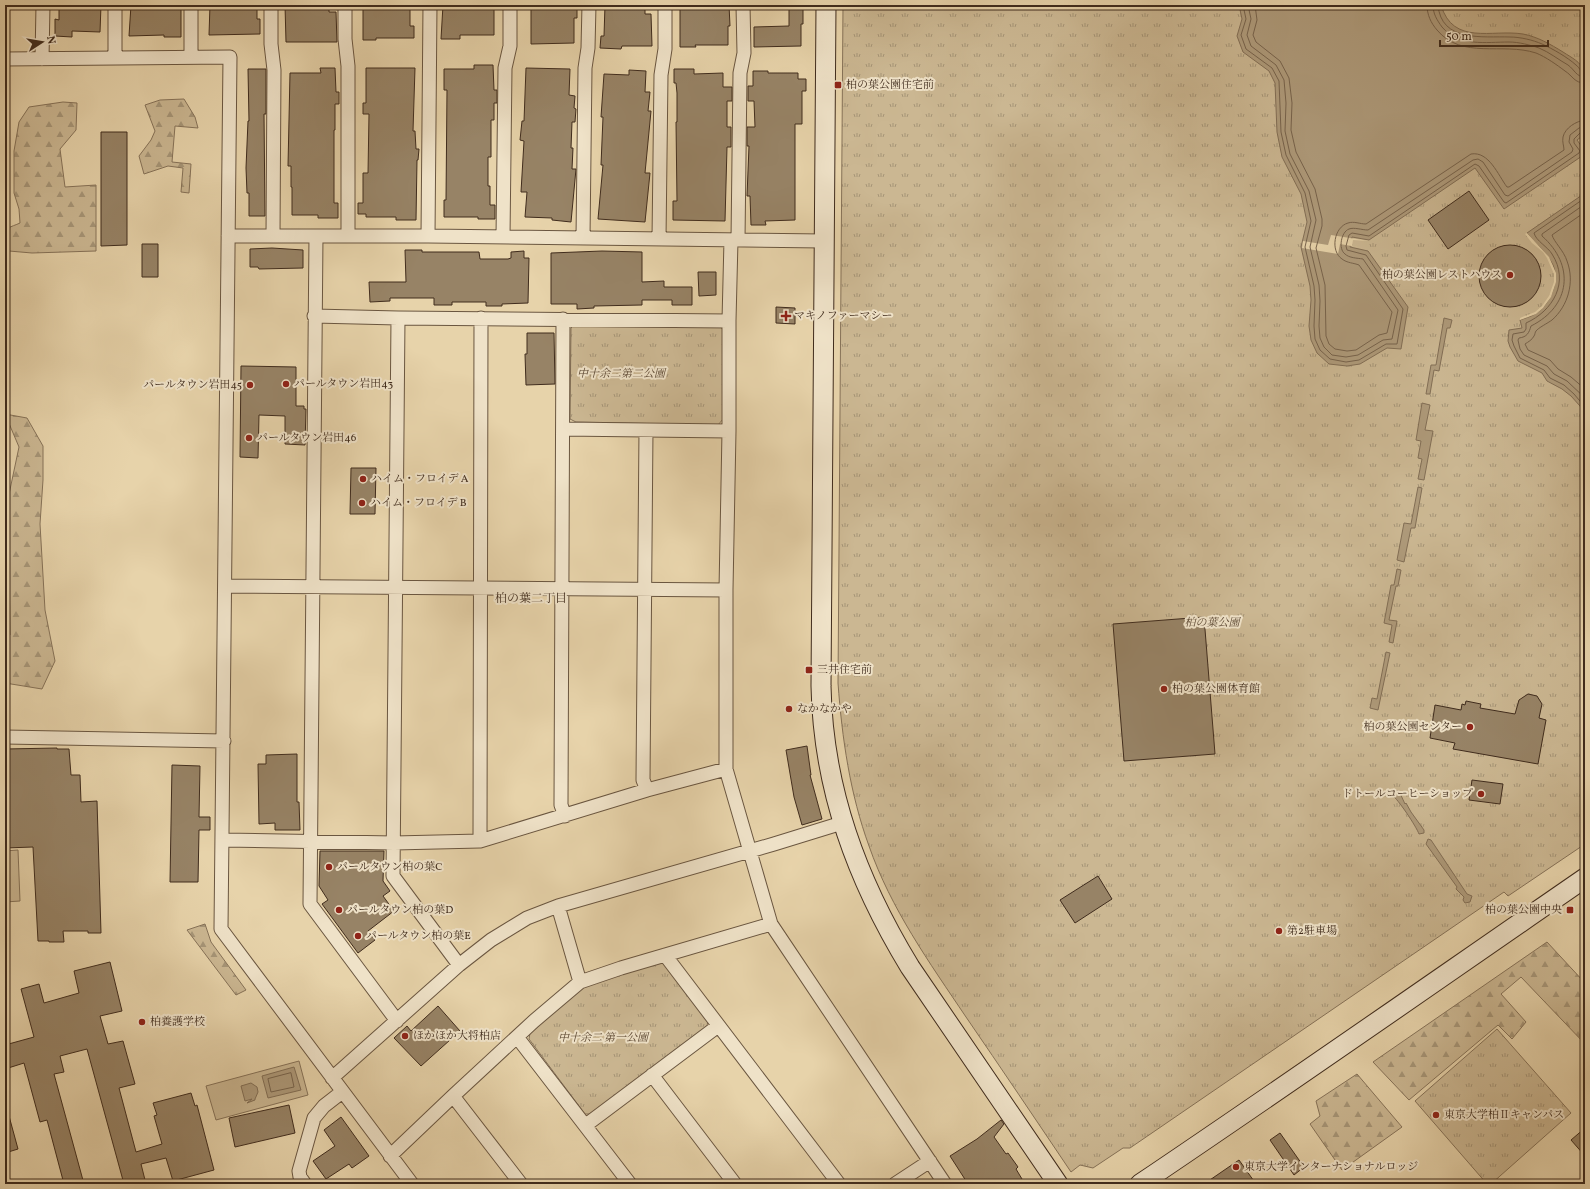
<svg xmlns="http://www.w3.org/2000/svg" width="1590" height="1189" font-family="Vollkorn,'Noto Serif JP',serif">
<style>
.forest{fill:url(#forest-firs);stroke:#867258}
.park{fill:url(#park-tufts);stroke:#867258}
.garden{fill:#cbb792;stroke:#867258}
.water{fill:#ae9a7a;stroke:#826e55}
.pier{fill:#e7d3aa}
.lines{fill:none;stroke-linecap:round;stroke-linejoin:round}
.shore{stroke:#77634c;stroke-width:1}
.building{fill:#978366;stroke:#402c1d}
.street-casing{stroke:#6a5640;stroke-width:15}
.secondary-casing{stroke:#402c1d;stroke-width:21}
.street{stroke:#efe2c8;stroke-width:13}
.secondary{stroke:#efe2c8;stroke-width:19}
.poi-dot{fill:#8f2418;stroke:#efe2c8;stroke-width:1.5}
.labels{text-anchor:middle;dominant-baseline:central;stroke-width:4;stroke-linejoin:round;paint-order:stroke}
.poi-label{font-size:11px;fill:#402c1d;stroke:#efe2c8;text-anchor:start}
.park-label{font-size:11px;font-style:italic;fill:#5c4834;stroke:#efe2c8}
.neighbourhood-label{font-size:12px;fill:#402c1d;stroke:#efe2c8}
</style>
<defs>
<pattern id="forest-firs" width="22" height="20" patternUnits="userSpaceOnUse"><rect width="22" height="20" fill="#cbb792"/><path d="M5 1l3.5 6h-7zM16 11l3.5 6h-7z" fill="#a69577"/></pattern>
<pattern id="park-tufts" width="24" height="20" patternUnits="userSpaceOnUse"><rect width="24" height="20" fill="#cbb792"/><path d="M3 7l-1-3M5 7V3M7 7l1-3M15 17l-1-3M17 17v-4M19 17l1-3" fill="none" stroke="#a69577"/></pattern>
</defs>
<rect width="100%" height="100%" fill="#e7d3aa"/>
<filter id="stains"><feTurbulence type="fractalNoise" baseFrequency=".005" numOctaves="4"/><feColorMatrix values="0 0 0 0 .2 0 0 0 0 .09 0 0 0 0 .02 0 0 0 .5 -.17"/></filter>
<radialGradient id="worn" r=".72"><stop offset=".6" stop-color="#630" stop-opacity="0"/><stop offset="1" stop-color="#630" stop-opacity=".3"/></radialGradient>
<path class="forest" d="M184 99 195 117 198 128 175 126 172 162 191 164 189 193 181 192 183 168 168 166 144 174 139 156 151 140 155 131 145 105 160 100Z
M63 102 77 103 76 130 60 149 65 187 96 185V251L32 253 9 251C5 246 1 233 7 229 11 226 16 225 20 223L19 209 14 193V151L19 122 29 107Z
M5 414 27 418 43 446V480L40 524 45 610 55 661 42 689 5 683V639L10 635 8 499 19 447Z
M205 924 211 942 246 990 236 995 187 930Z
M1547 942 1585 983V1044L1521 977 1501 994 1526 1022 1512 1039 1498 1025 1409 1100 1373 1062Z
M1357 1074 1402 1127 1342 1170 1310 1124 1320 1116 1316 1101Z"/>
<path class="park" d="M843 5H1585V844L1508 896 1504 892 1130 1148H1123L1093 1168 1080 1165 1071 1172C1036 1120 1001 1068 966 1017 929 962 891 909 869 846 850 794 842 738 838 683Z
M575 324 719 325 723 330V419L718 425 576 422 570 419 571 328Z
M659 963 667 964 708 1019 707 1027 590 1114H585L529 1039 530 1033 580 987Z
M1497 1029 1571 1113 1491 1184H1487L1415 1101Z"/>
<path class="garden" d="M18 850 20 901 5 902V851Z
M299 1061 308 1095 216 1120 206 1086Z"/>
<path class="water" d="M1239 5H1441C1453 46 1492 29 1523 34 1538 37 1550 44 1563 52 1572 58 1580 61 1585 72V134L1577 140 1585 151V154L1504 209 1475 168 1369 240 1352 237 1350 247 1368 251 1408 307 1401 349 1387 348 1360 364 1347 366 1329 364 1317 353 1311 340 1309 326 1311 300 1310 286 1301 247 1307 222 1301 194 1282 157 1277 132 1275 83 1269 71 1243 52 1237 36 1242 19Z
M1585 193V415L1580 406 1571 396 1562 389 1547 381 1542 373 1518 361 1510 347 1508 341 1509 330 1522 328 1520 320C1525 318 1530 317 1535 314 1550 305 1560 281 1553 265 1547 253 1535 243 1527 233Z
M1444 318 1452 320 1450 328H1447L1439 371 1434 370 1430 394H1426L1431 365H1436Z
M1422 403 1430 405 1425 430 1433 431 1424 480 1418 479 1422 459 1418 458 1421 441 1416 440Z
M1418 487 1422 488 1415 528H1411L1404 562 1397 560 1404 523 1411 524Z
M1397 569 1401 570 1398 586H1396L1389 620 1397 621 1393 643 1389 642 1392 625 1384 623 1391 585H1394Z
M1386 652 1390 653 1378 710 1370 708 1372 698 1377 699Z
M1394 790 1399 791 1405 804 1406 803 1411 812 1424 830V833L1419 834C1416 826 1398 799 1392 795Z
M1428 839 1431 840 1467 894 1472 896 1470 902 1465 903 1463 900 1464 897 1456 889 1457 887 1426 844Z
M294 1067 301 1090 268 1098 262 1076Z
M251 1083 257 1087 258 1092 255 1099V1100L247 1103 252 1099 245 1101 241 1086Z"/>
<path class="pier" d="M1527 233 1549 257 1556 273V282L1551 297 1543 308 1536 314 1520 320V318L1535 312 1542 306 1549 296 1554 282V274L1547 258 1543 252 1532 243 1525 234Z
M1331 235 1369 241 1353 240 1352 246 1368 249 1340 244 1338 254 1302 248 1303 241 1328 245Z"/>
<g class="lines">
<path class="shore" d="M1243 5 1246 19 1241 35 1246 49 1272 68 1279 81 1281 132 1286 155 1305 193 1311 221 1305 247 1314 286 1315 300 1314 326 1315 339 1320 350 1330 359 1346 362 1359 360 1386 344H1397L1403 309 1366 255 1347 250 1346 246 1349 235 1352 233 1369 236 1475 164 1479 166 1504 202 1506 203 1579 153 1580 151 1574 143V139L1581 132 1585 131
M1248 5 1251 19 1247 35 1251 46 1276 65 1284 80 1286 103 1285 131 1290 154 1309 191 1316 220 1310 247 1319 285 1320 301 1319 326 1320 338 1324 347 1332 355 1346 357 1358 355 1383 340 1392 339 1398 310 1363 259C1357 258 1349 258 1345 254 1338 249 1341 232 1349 229 1354 227 1362 230 1368 230L1473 160 1478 159 1483 162 1505 195 1508 196 1572 152 1573 149 1569 142 1570 135 1579 128 1585 126
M1255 5 1257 20 1253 35 1256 42 1280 61 1289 78 1292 103 1291 130 1296 152 1315 189 1322 219V226L1316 248 1325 285 1326 336 1329 344 1335 349 1347 351 1356 350 1379 335 1387 333 1392 312 1359 265C1354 263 1347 263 1342 259 1330 251 1334 227 1348 223 1354 221 1360 224 1366 224L1471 154C1489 151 1498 175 1507 187H1509L1564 150C1564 146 1562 142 1563 137 1565 128 1576 121 1585 120
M1427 5C1427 15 1431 23 1437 30 1462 60 1502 42 1536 53 1546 57 1557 65 1565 71 1573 76 1574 83 1585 83
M1433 5C1433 14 1437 20 1442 27 1459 47 1486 42 1509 42 1519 42 1530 45 1539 48 1549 52 1559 60 1568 65 1575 70 1576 77 1585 77
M1438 5C1441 43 1483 36 1510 37 1520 37 1533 40 1542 44 1553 49 1567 57 1576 65 1580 68 1580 72 1585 72
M1585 198 1534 233C1536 241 1548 247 1552 254 1570 282 1553 311 1526 323V329L1524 332 1513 334 1512 340 1514 346 1520 358 1544 370 1550 378 1564 385 1574 394 1585 407
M1585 204 1542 234V236C1575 265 1571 306 1531 326 1529 333 1527 337 1519 338L1518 340 1520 349 1524 355 1547 366 1554 374 1567 381 1585 398
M1585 212 1552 235C1554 242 1564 251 1567 261 1575 282 1568 306 1552 320 1548 323 1538 328 1536 331 1535 332 1535 335 1534 336 1532 340 1528 342 1525 344L1528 350 1550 360 1558 369 1571 377 1585 389
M291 1073 294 1087 271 1092 268 1079Z"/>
</g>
<path class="building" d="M59 5H101L100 32 72 31V37L55 36V19L59 20Z
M131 5H181V37H164V35L129 36Z
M210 5H257V19H260V34L209 35Z
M285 5 329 6V12H336L337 42H286Z
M363 5H410V26H414V38H376V40H363Z
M443 5H494V35H460V39H441Z
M531 5H577V18H574V43L531 44Z
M605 5H645V14H651L652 46H622L621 49 600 48 601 36H604Z
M680 5H729L730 26H728V45H695L696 47H680Z
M789 9H803V24H801V46L754 47V27L789 26Z
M474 65H493L494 90H497V103H494V120H491V157H488V186H490V205H495V219H478V217H444V200H446L447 90H444V69H474Z
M320 68H335L336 92H339V104H335V130H334V203H338V218H318V215H292V187H291V166H288L290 73H321Z
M366 68H415L413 131H415L416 149H419L418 160H417L416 220H396V217H366V214H358V203H363V173H368L369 114H363V103H366Z
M526 68 570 69 569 95 575 96 574 108 576 109 575 122H572L571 148H573L572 169H576L571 222 552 220V218L525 217 527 192H521L524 141 520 140 522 121H524Z
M248 69H266V114H264L265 216H249V193H247L246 168 248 121H249Z
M674 69H694V74L723 73V87H732V101H727V127H731V147H727L725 221 673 220V201H677L676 122H677V93L676 83H674Z
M629 70 646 71 645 92H650L648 111H651L645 173H650L645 222 598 219 603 165H601L603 117H601L604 74 629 75Z
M753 71H768V73H798V79H806V91H802V124H795V220L765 221 766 225H751L750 196H747L749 146H747V127H755L754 101H748V86H753Z
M101 132H127V245L101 246Z
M1469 191 1489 220 1448 249 1428 220Z
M142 244H158V277H142Z
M1479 276a31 31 0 1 1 62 0a31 31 0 1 1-62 0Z
M272 248 303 250V268L259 269 258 267H250V249Z
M405 250H422V252H479L480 259H508L511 258V252L524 251V258H529L528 303 502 304V306H486V302H452V305H434V298H390V301L370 302 369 282H406Z
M602 251 642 252V282L664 281V287H692V305H672V300H642V305L594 306V308L577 309V304H551V253Z
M698 272H716V295L699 296Z
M776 307 795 308V324L776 323Z
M527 333H554L555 384 526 385 525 354H527Z
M241 366 296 367V406H304V409H306L305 445 285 444V416L259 415 258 458 240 457Z
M351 468H376L375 514H350Z
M1204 617 1215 754 1124 761 1113 624Z
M1528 694 1537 696 1542 704 1539 718 1546 720 1538 764 1453 749 1455 743 1430 738 1435 705 1461 710 1462 704 1465 705 1466 701 1481 704 1480 708 1515 714 1519 700Z
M807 746 811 775H810L822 819 802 825 794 797 786 750Z
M57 748V749H69L71 775H80L81 802 97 801 101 933H88V931H63L64 942H49V941H38L33 847 5 848V749Z
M297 754V802H299L300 830H275V823L259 824 258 764H266V755Z
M172 765 200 766 199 817H210V830H199L198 882H170Z
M1472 780 1503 784 1500 804 1469 800Z
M320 851H384L383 881 390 891 383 896 394 911 368 931 375 940 358 953 322 904 328 900 319 886Z
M1098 876 1112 899 1075 923 1060 900Z
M110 962 122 1011 100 1016 108 1044 123 1041 135 1084 119 1088 136 1152 162 1144 154 1116 157 1115 153 1103 191 1093 195 1106 197 1105 214 1170 173 1181 166 1158 141 1164 146 1184H124L87 1049 60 1056 64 1072 54 1074 84 1184H64L47 1120 40 1122 24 1063 5 1069V1045L34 1037 21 989 39 984 44 1003 79 993 74 971Z
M438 1006 460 1031 421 1066 394 1038 407 1026 411 1031Z
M289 1105 295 1133 235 1147 229 1118Z
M5 1116H9L18 1149 5 1153Z
M341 1117 369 1156 352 1168 349 1164 326 1179 313 1161 335 1146 324 1130Z
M1001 1120 1004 1124 994 1137 1006 1154 1008 1153 1018 1167 1016 1169 1025 1184H968L950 1156 977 1139Z
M1585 1128V1156L1571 1140Z
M1280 1133 1304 1167 1294 1175 1270 1140Z
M1239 1160 1256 1184H1204Z"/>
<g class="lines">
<defs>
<path id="street" d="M191 5V57
M271 5V44L274 70 273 235
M345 5V39L348 66V235
M115 58V5
M5 59 230 57 221 929 412 1184
M42 59 43 5
M228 236H428L823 241
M316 236 310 904 397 1021
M428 236 430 5
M503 237 505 68 510 46V5
M583 238 585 68 588 48 589 5
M659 239 661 75 665 49V5
M731 240 729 321V431L726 590V769L771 924 945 1184
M738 240 740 73 744 53 743 5
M314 316 398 318 729 321
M398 318 393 876 459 965
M563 319 561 805 565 816
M563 429 729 431
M646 430 643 780 647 790
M225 586 726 590
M5 737 224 741
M223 840 394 843 480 841 647 790 726 769
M480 841 481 318
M558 906 580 982
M665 955 839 1184
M517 1037 630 1184
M652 1075 735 1184
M332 1078 459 965 491 940 527 918 558 906 774 844 842 823
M453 1096 521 1184
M586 1125 718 1026
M390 1156 453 1096 534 1021 580 982 621 968 771 924
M305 1184 300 1177 299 1171 314 1118 324 1106 342 1092
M895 1184 930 1161"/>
<path id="secondary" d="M826 5 821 686C823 789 857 880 910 967L1058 1184
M1140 1184C1290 1083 1437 980 1585 878"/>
</defs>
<use href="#street" class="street-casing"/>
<use href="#secondary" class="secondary-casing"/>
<use href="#street" class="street"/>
<use href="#secondary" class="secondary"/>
</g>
<g class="poi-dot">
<rect x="834" y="81" width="8" height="8" rx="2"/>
<circle cx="1510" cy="275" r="4"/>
<path d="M784 310h4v4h4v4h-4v4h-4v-4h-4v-4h4z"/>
<circle cx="286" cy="384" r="4"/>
<circle cx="250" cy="385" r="4"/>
<circle cx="249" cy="438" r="4"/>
<circle cx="363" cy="479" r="4"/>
<circle cx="362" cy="503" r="4"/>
<rect x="805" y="666" width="8" height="8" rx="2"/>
<circle cx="1164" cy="689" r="4"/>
<circle cx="789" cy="709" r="4"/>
<circle cx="1470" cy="727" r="4"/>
<circle cx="1481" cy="794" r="4"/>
<circle cx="329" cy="867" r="4"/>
<circle cx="339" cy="910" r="4"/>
<rect x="1566" y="906" width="8" height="8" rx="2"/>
<circle cx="1279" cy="931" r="4"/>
<circle cx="358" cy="936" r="4"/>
<circle cx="142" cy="1022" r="4"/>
<circle cx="405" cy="1036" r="4"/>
<circle cx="1436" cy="1115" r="4"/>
<circle cx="1236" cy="1167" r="4"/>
</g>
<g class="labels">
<g class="poi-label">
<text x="846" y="85">柏の葉公園住宅前</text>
<text x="1502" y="275" text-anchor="end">柏の葉公園レストハウス</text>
<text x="794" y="316">マキノファーマシー</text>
<text x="294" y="384">パールタウン岩田43</text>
<text x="242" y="385" text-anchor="end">パールタウン岩田45</text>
<text x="257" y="438">パールタウン岩田46</text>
<text x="371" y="479">ハイム・フロイデ A</text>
<text x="370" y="503">ハイム・フロイデ B</text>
<text x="817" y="670">三井住宅前</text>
<text x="1172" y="689">柏の葉公園体育館</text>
<text x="797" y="709">なかなかや</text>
<text x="1462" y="727" text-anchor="end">柏の葉公園センター</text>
<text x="1473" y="794" text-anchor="end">ドトールコーヒーショップ</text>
<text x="337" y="867">パールタウン柏の葉C</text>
<text x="347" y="910">パールタウン柏の葉D</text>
<text x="1562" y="910" text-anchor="end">柏の葉公園中央</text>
<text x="1287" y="931">第2駐車場</text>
<text x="366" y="936">パールタウン柏の葉E</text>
<text x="150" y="1022">柏養護学校</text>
<text x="413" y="1036">ほかほか大将柏店</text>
<text x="1444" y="1115">東京大学柏Ⅱキャンパス</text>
<text x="1244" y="1167">東京大学インターナショナルロッジ</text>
</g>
<g class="park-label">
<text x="621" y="374">中十余二第二公園</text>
<text x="1212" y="623">柏の葉公園</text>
<text x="603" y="1038">中十余二 第一公園</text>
</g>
<g class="neighbourhood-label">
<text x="531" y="599">柏の葉二丁目</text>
</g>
</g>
<rect width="1590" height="1189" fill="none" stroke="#e7d3aa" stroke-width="20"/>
<rect x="6" y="6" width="1578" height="1177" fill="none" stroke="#402c1d" stroke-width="2"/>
<rect x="10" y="10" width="1570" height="1169" fill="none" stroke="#402c1d"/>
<g transform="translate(42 42) rotate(78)" stroke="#efe2c8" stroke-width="3" paint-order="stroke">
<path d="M0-3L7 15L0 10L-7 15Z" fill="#402c1d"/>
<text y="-6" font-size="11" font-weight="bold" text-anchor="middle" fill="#402c1d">N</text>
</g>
<path d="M1440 40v6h108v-6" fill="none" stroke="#402c1d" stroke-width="2"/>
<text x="1446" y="40" font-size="12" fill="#402c1d" stroke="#efe2c8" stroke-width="3" paint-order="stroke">50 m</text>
<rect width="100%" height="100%" filter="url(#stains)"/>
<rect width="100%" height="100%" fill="url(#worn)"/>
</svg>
